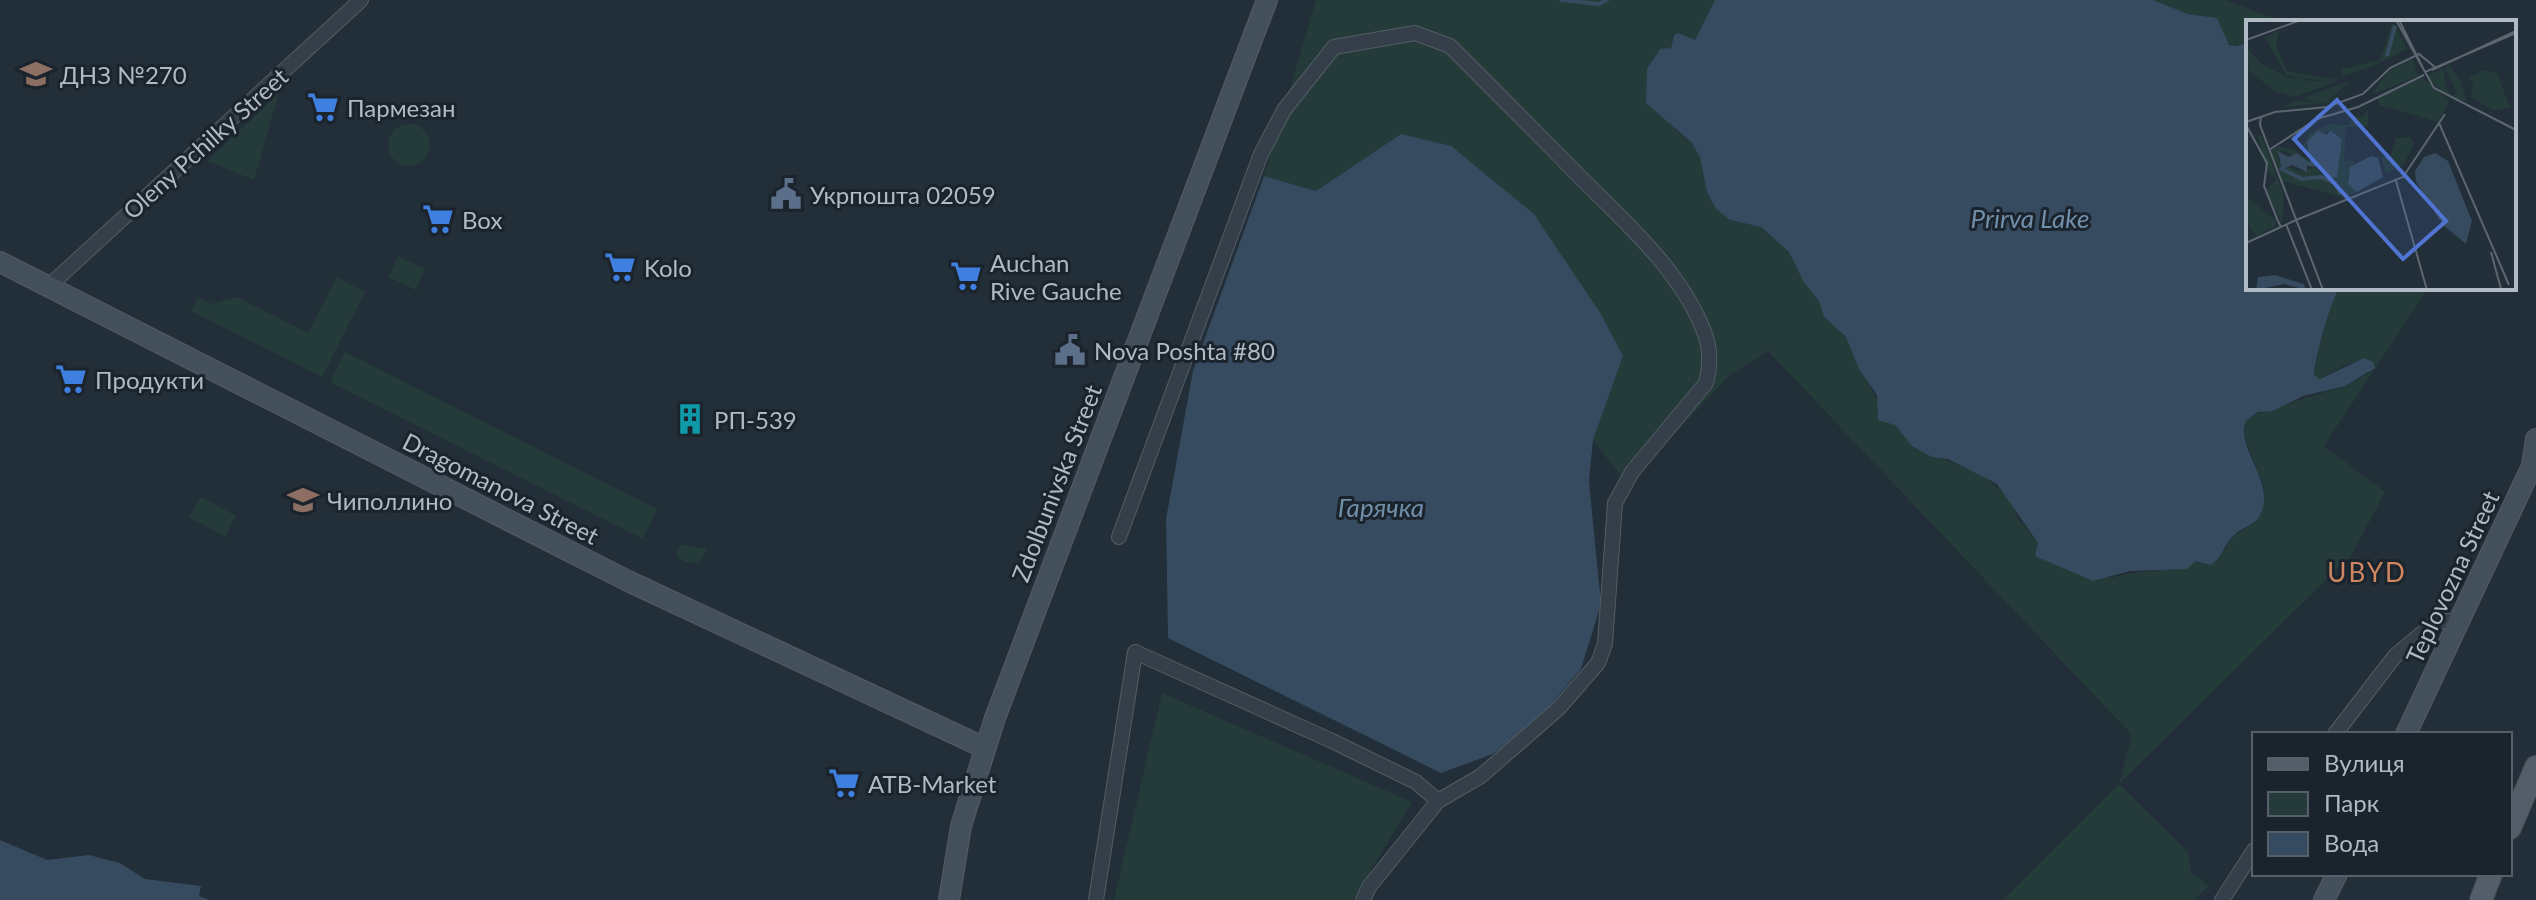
<svg xmlns="http://www.w3.org/2000/svg" width="2536" height="900" font-family="Lato,sans-serif">
<style>
.green{fill:#253b3a}
.water{fill:#364b5f}
.lines{fill:none;stroke-linecap:round;stroke-linejoin:round}
.stream{stroke:#364b5f;stroke-width:4}
.street-casing{stroke:#535d66;stroke-width:16}
.secondary-casing{stroke:#535d66;stroke-width:22}
.primary-casing{stroke:#424b55;stroke-width:24}
.street{stroke:#353f49;stroke-width:14}
.secondary{stroke:#434f5b;stroke-width:20}
.primary{stroke:#535e69;stroke-width:22}
.labels{text-anchor:middle;dominant-baseline:central;stroke-width:6;stroke-linejoin:round;paint-order:stroke}
.poi-label{font-size:24px;fill:#b0bac5;stroke:#1b242d;text-anchor:start}
.street-label{font-size:24px;fill:#b0bac5;stroke:#1b242d}
.water-label{font-size:26px;font-style:italic;fill:#718ea8;stroke:#1b242d}
.neighbourhood-label{font-size:26px;letter-spacing:2px;fill:#cf8661;stroke:#1b242d}
.inset-river{fill:none;stroke:#364b5f;stroke-width:4}
.inset-road{fill:none;stroke:#5b6670;stroke-width:2}
.view{fill:#5074d1;fill-opacity:0.15;stroke:#5074d1;stroke-width:4}
.inset-edge{fill:none;stroke:#b0bac5;stroke-width:4}
</style>
<rect width="100%" height="100%" fill="#222e38"/>
<path class="green" d="M1316 0H1715L1695 40 1677 33 1673 35 1671 49H1659L1676 131 1691 142 1700 157 1707 192 1716 209 1730 220 1761 227 1789 252 1803 281 1819 301 1824 317 1846 337 1880 406 1912 446 1982 475 2010 498 2017 517 2038 543 2111 578C2139 568 2173 574 2196 561L2216 563 2233 536 2254 523 2264 487 2244 435 2247 420C2260 409 2274 410 2289 404 2315 393 2348 389 2371 371L2349 363 2319 379 2314 375C2315 362 2332 297 2340 288H2428L2324 446 2385 492 2352 554 2119 784 2188 852 2191 872 2209 886 2194 900H2003L2119 784 2132 735 1768 351 1730 375 1627 484 1593 440 1623 356 1601 314 1534 214 1401 134 1316 191 1264 176Z
M2153 0H2225L2285 22H2248V42L2233 46 2224 39 2217 18 2188 14Z
M279 93 254 180 207 161Z
M388 145a21 21 0 1 1 42 0a21 21 0 1 1-42 0Z
M398 256 425 269 416 290 388 277Z
M337 277 365 292 322 377 191 311 198 297 211 304 237 297 308 333Z
M345 352 657 509 643 539 330 382Z
M201 497 236 516 225 537 189 517Z
M680 544 708 549 699 563 685 562 676 556Z
M1162 693 1412 802 1353 900H1114Z"/>
<path class="water" d="M1715 0H2153L2188 14 2217 18 2229 45 2237 46 2248 42V288H2340C2332 296 2314 362 2314 375L2320 379 2364 358 2373 362 2375 368 2345 386 2303 396 2273 411 2258 412 2247 420C2232 445 2279 483 2259 517 2253 526 2241 528 2234 535 2224 544 2222 559 2211 565L2196 561 2187 569 2130 571 2093 581 2035 556 2038 543 1997 484 1948 459 1932 457 1912 446 1895 425 1878 420 1877 395 1859 369 1846 337 1824 317 1819 301 1803 281 1789 252 1761 227 1730 220 1716 209 1707 192 1700 157 1691 142 1646 103 1647 69 1660 49 1671 48 1674 35 1678 33 1695 40Z
M1401 134 1451 146 1534 214 1601 314 1623 356 1593 440 1589 481 1601 604 1581 669 1541 716 1493 754 1441 773 1168 638 1166 519 1193 371 1264 176 1316 191Z
M0 840 47 860 89 855 120 863 145 879 201 886 199 896 209 900H0Z"/>
<g class="lines">
<path class="stream" d="M1561 0 1599 4 1607 0"/>
<defs>
<path id="street" d="M49 286 361 0
M1119 537 1261 154 1284 110 1334 47 1415 33 1450 46C1493 89 1537 133 1580 177 1624 221 1679 269 1703 329 1711 347 1711 364 1706 383L1632 472 1615 503 1605 644 1598 663 1559 708 1481 776 1438 801 1369 887 1363 900
M2335 734 2395 656 2437 621H2461
M1096 900 1135 652 1330 740 1416 782 1438 801
M2222 900 2254 850"/>
<path id="secondary" d="M0 262 628 581 985 748
M2406 734 2532 466 2536 439
M949 900 961 826 995 718 1267 0
M2324 900 2337 874"/>
<path id="primary" d="M2510 828 2536 767
M2481 900 2491 874"/>
</defs>
<use href="#street" class="street-casing"/>
<use href="#secondary" class="secondary-casing"/>
<use href="#primary" class="primary-casing"/>
<use href="#street" class="street"/>
<use href="#secondary" class="secondary"/>
<use href="#primary" class="primary"/>
</g>
<defs>
<symbol id="school-bare" viewBox="-9 -9 18 18"><path d="M0-5L7-2L0 1L-7-2ZM-4 1L0 2.5L4 1V4Q0 6-4 4Z" fill="#8d6e63" stroke="#1b242d" stroke-width="2.5" paint-order="stroke"/></symbol>
<symbol id="supermarket-bare" viewBox="-9 -9 18 18"><path d="M-6-5.5h2.5l.6 2H6L4.5 2H-2.5L-4.4-4H-6ZM-1.5 3.2a1.3 1.3 0 1 0 .1 0ZM3 3.2a1.3 1.3 0 1 0 .1 0Z" fill="#3f7fe0" stroke="#1b242d" stroke-width="2.5" paint-order="stroke"/></symbol>
<symbol id="civic-bare" viewBox="-9 -9 18 18"><path d="M-.6-6.5H3V-4.5H.6V-3L4-1V1h2V6H-6V1h2V-1L-.6-3ZM-1.2 2.5V6h2.4V2.5Z" fill="#5c6f8a" stroke="#1b242d" stroke-width="2.5" paint-order="stroke"/></symbol>
<symbol id="building-bare" viewBox="-9 -9 18 18"><path d="M-4-6H4V6H1V3H-1V6H-4ZM-2.5-4.3h1.7v1.8h-1.7ZM.8-4.3h1.7v1.8H.8ZM-2.5-1h1.7V.8h-1.7ZM.8-1h1.7V.8H.8Z" fill="#0f9aa8" stroke="#1b242d" stroke-width="2.5" paint-order="stroke"/></symbol>
</defs>
<g fill-rule="evenodd">
<use href="#school-bare" x="14" y="52" width="44" height="44"/>
<use href="#supermarket-bare" x="301" y="85" width="44" height="44"/>
<use href="#civic-bare" x="764" y="172" width="44" height="44"/>
<use href="#supermarket-bare" x="416" y="197" width="44" height="44"/>
<use href="#supermarket-bare" x="598" y="245" width="44" height="44"/>
<use href="#supermarket-bare" x="944" y="254" width="44" height="44"/>
<use href="#civic-bare" x="1048" y="328" width="44" height="44"/>
<use href="#supermarket-bare" x="49" y="357" width="44" height="44"/>
<use href="#building-bare" x="668" y="397" width="44" height="44"/>
<use href="#school-bare" x="281" y="478" width="44" height="44"/>
<use href="#supermarket-bare" x="822" y="761" width="44" height="44"/>
</g>
<g class="labels">
<g class="poi-label">
<text x="60" y="74">ДНЗ №270</text>
<text x="347" y="107">Пармезан</text>
<text x="810" y="194">Укрпошта 02059</text>
<text x="462" y="219">Box</text>
<text x="990" y="262">Auchan<tspan x="990" dy="28">Rive Gauche</tspan></text>
<text x="644" y="267">Kolo</text>
<text x="1094" y="350">Nova Poshta #80</text>
<text x="95" y="379">Продукти</text>
<text x="714" y="419">РП-539</text>
<text x="327" y="500">Чиполлино</text>
<text x="868" y="783">ATB-Market</text>
</g>
<g class="street-label">
<text transform="translate(205 143) rotate(-42)">Oleny Pchilky Street</text>
<text transform="translate(1056 483) rotate(-69)">Zdolbunivska Street</text>
<text transform="translate(501 488) rotate(27)">Dragomanova Street</text>
<text transform="translate(2452 577) rotate(-65)">Teplovozna Street</text>
</g>
<g class="water-label">
<text x="2030" y="218">Prirva Lake</text>
<text x="1381" y="507">Гарячка</text>
</g>
<g class="neighbourhood-label">
<text x="2367" y="572">UBYD</text>
</g>
</g>
<g transform="translate(2246 20)">
<rect width="270" height="270" fill="#222e38"/>
<path d="M147 1 161 29 127 46 86 60 64 61 40 55 19 17 33 11 30 26 41 51 86 59 96 56V49L134 40ZM0 27 16 44 43 58 92 61 48 77 30 72 3 51ZM167 38 172 56 125 75 142 52ZM203 45 215 61 221 82 199 74 180 56 197 48 201 69 206 76 211 73 199 47ZM237 50 251 53 254 62 262 59 255 63 264 88 247 90 225 77 227 63 222 58ZM177 58 203 81 192 102 133 85 132 75ZM106 60 80 82 103 70 82 83 35 87 49 81 73 83 56 78ZM122 90V106L100 107 98 140 110 141 101 157 111 172 99 178 36 161 24 131 33 126 49 130 63 140 58 125 65 112 82 104 103 105 104 96 116 97ZM85 110 96 118 89 158 76 156 71 147 52 151 32 140 36 130 64 143 60 126 65 118ZM11 115 16 116 38 176 36 204 20 170 31 159 21 152ZM150 118 165 117 168 124 158 144 140 154 135 138 145 135ZM0 177 30 200 29 206 10 216 0 201Z" fill="#253b3a" fill-rule="evenodd"/>
<path d="M84 110 96 119 91 157 81 159 71 147 61 146V152L46 145 36 149 32 131 43 137 50 133 64 143 61 122 72 111 81 115ZM189 133 202 141 226 201 220 224 197 205 170 162 169 151 178 137ZM125 136 132 138 137 157 111 172 102 164 104 147ZM29 255 58 264 60 270 38 264 10 270 12 257Z" fill="#364b5f"/>
<path class="inset-river" d="M141 36 149 6M34 148 56 159 75 157 89 163 95 174"/>
<path class="inset-road" d="M150 0 188 68 270 110M153 0 179 52 270 13M0 20 55 0M186 50 270 11M15 96 14 105 77 270M0 102 29 92 81 87 117 74 144 48 173 34 190 48M193 103 263 265M0 105 21 143 18 166 32 201 35 207 50 200M23 130 71 99 112 87 178 55M150 161 181 270M50 200 157 157 199 94M40 204 66 270M0 223 35 207M245 232 255 269"/>
<path class="view" d="M91 80 200 201 157 239 48 119Z"/>
<rect width="270" height="270" class="inset-edge"/>
</g>
<rect x="2252" y="732" width="260" height="144" fill="#1b242d" stroke="#57606a" stroke-width="2"/>
<rect x="2268" y="758" width="40" height="12" fill="#535e69" stroke="#57606a" stroke-width="2"/>
<text x="2324" y="772" font-size="24" fill="#b0bac5">Вулиця</text>
<rect x="2268" y="792" width="40" height="24" fill="#253b3a" stroke="#57606a" stroke-width="2"/>
<text x="2324" y="812" font-size="24" fill="#b0bac5">Парк</text>
<rect x="2268" y="832" width="40" height="24" fill="#364b5f" stroke="#57606a" stroke-width="2"/>
<text x="2324" y="852" font-size="24" fill="#b0bac5">Вода</text>
</svg>
